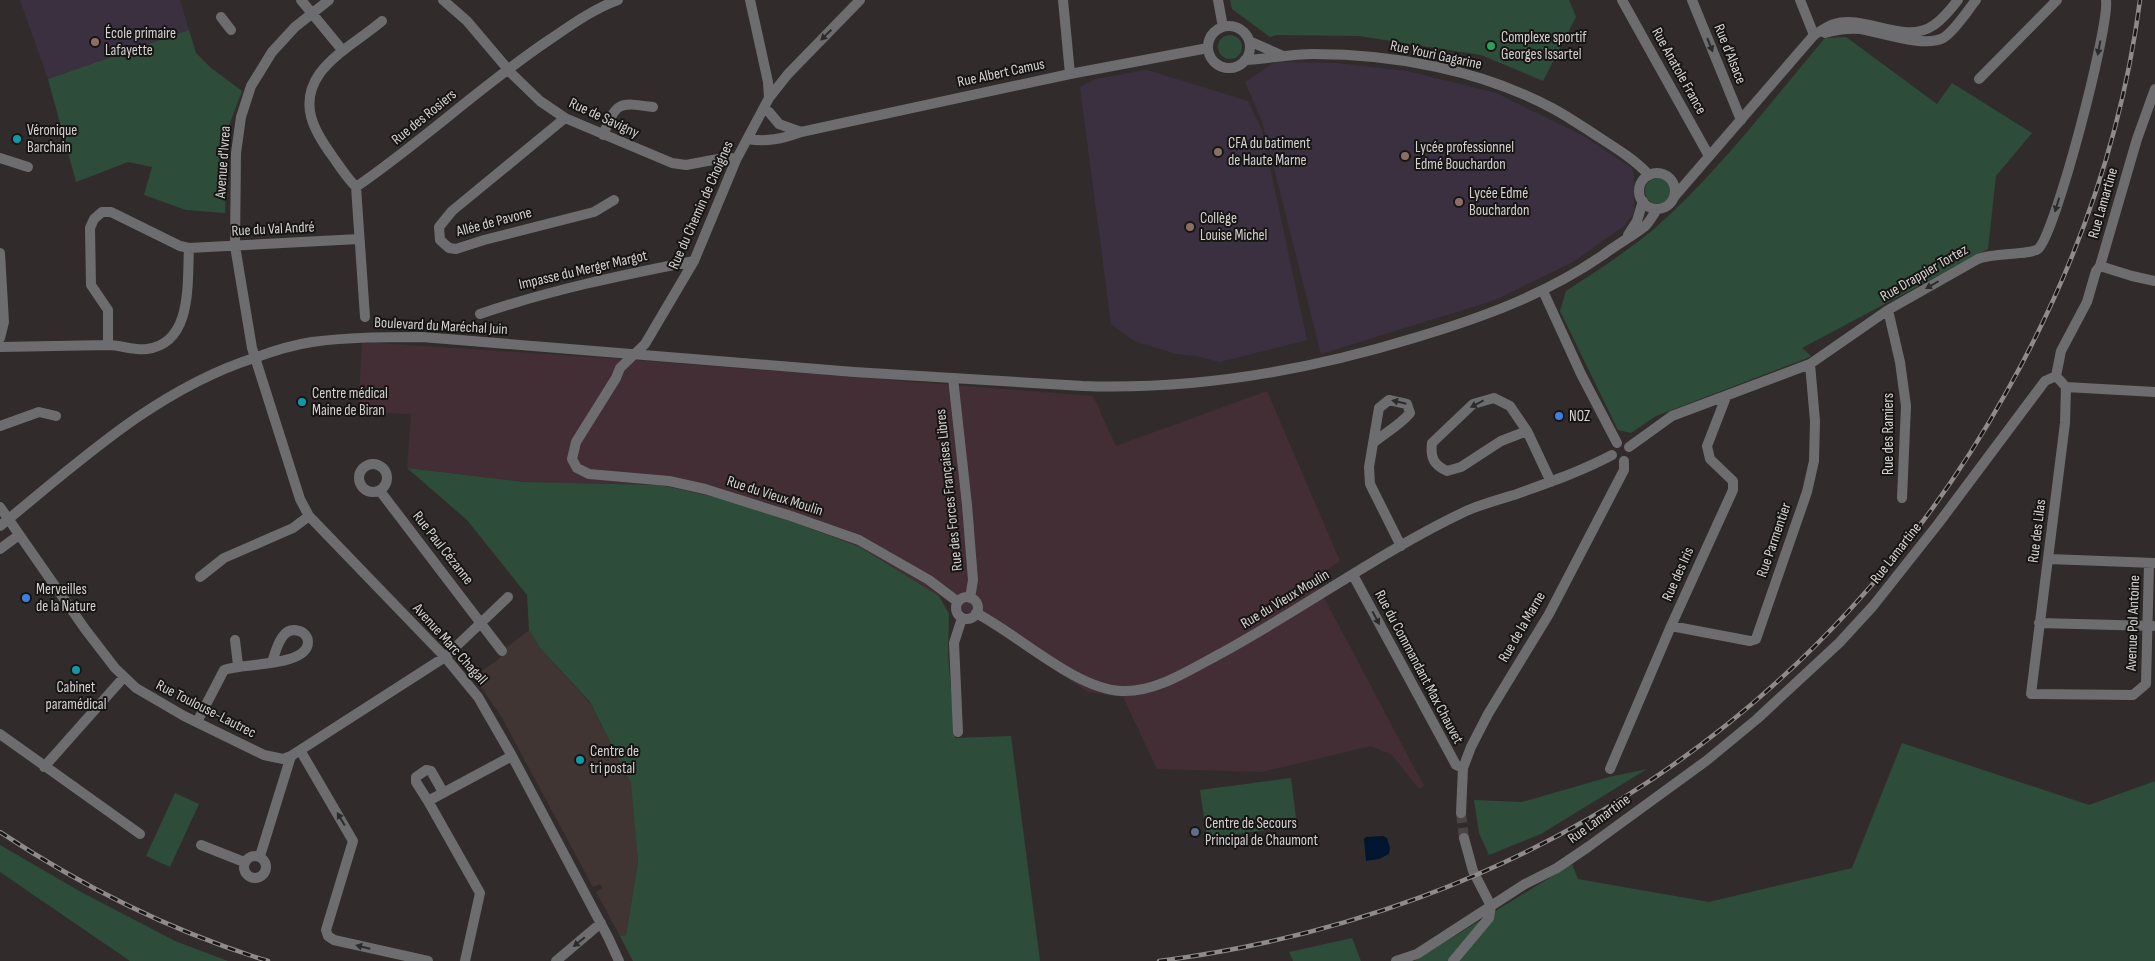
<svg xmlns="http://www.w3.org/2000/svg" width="2155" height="961" font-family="'Sofia Sans Condensed',sans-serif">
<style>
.built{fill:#403532}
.industrial{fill:#422e34}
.education{fill:#3b3040}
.green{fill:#2e4c3a}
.water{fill:#00152f}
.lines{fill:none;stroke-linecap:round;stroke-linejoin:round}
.minor-tunnel{stroke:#4a4544;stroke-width:10;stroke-dasharray:10 5;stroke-linecap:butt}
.minor{stroke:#6d6d6f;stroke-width:10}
.tertiary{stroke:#6d6d6f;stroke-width:10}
.rail-casing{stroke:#8f8b8a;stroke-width:4.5}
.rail{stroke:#171514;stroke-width:2.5;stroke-dasharray:8;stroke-linecap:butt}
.oneway{fill:#2c2b2b}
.education-dot{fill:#8d6e63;stroke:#171514;stroke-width:2}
.leisure-dot{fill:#2e9e5b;stroke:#171514;stroke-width:2}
.culture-dot{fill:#0f9aa8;stroke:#171514;stroke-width:2}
.shop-dot{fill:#3f7fe0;stroke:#171514;stroke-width:2}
.service-dot{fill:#5c6f8a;stroke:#171514;stroke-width:2}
.labels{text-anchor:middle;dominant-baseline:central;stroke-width:4;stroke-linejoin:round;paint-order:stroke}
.poi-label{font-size:15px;fill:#d5d2d1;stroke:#171514;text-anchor:start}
.street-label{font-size:15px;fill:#d5d2d1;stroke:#171514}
</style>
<rect width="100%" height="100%" fill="#312c2b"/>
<path class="built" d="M529 630 540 648 590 703 632 784 638 862 626 935 620 936 596 892 602 888 600 884 593 887 501 716 474 677 500 658 506 648Z"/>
<path class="industrial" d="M362 342 622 359 1093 396 1116 446 1267 391 1340 561 1314 579 1424 786 1419 789 1392 755 1371 746 1262 772 1157 769 1123 697 1088 692 973 617 860 547 743 503 660 485 524 482 407 468 411 414 358 412Z"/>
<path class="education" d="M20 0H180L189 30 48 79Z
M1275 62 1337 63 1407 71 1496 93 1580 134 1632 168 1634 177V214L1624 226 1573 262 1495 300 1321 354 1262 121 1245 82Z
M1147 70 1248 101 1262 130 1307 340 1219 362 1197 356 1176 354 1134 341 1111 324 1080 87 1095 79Z"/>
<path class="green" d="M1230 0H1569L1576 17 1543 81 1481 55 1359 36 1277 35 1270 37 1232 9Z
M189 30 196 53 210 67 242 91 228 128 225 213 186 210 144 195 152 167 128 162 76 182 48 79Z
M1218 47a12 12 0 1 1 24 0a12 12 0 1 1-24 0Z
M1846 37 1937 104 1952 83 2032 133 1996 176 1988 249 1802 348 1811 356 1805 359 1656 416 1631 433 1618 430 1560 311 1566 291C1597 271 1626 252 1654 229 1718 173 1770 103 1825 38Z
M1645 191a13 13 0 1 1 26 0a13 13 0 1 1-26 0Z
M407 468 524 482 660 485 743 503 860 547 939 596 949 614 948 655 955 738 1011 736 1040 961H633L620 936 626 935 638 862 631 783 590 702 540 648 529 630 527 595 467 520Z
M1902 743 2089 805 2155 781V961H1414L1572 864 1578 879 1709 902 1852 868Z
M1647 769 1541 834 1489 855 1479 833 1474 800 1522 802 1609 777Z
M1291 778 1297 826 1207 838 1200 790Z
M175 793 199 804 170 867 146 856Z
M0 845 81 892 175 941 228 961H130L0 872Z
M1352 938 1361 961H1293L1289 952Z"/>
<path class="water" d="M1383 836 1387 838 1390 848 1389 854 1379 859 1366 861 1364 839 1366 837Z"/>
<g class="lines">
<path class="minor-tunnel" d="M1461 813 1464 838"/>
<path class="minor" d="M301 0 343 51
M329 0 295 27 272 52 251 86 241 117 236 153 235 246 252 348 300 499 309 516 445 657 478 697 512 756 608 937 619 961
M443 0 467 21 512 74 540 101 565 118 672 163 686 165 729 157 736 160
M750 0 768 82 769 98
M860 0 788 74 769 98 736 160 694 261 645 344 620 368 616 378 576 442 572 459 577 468 589 474 669 481 705 489 791 516 859 540 929 580 958 602
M1063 0 1070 74
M1218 0 1223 27
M1622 0 1709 156
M1692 0 1741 120
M1800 0 1814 35
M221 17 231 30
M1208 47a21 21 0 1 1 42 0a21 21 0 1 1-42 0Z
M1249 41 1281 55
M1245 60C1268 59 1290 54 1313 54 1394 54 1481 70 1552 108 1567 116 1580 125 1594 134 1614 147 1633 158 1649 175
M1979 79 2057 0
M764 109 769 112 779 124 801 132
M565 118 452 211 439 227 440 240 449 248 456 249 484 240 594 212 614 200
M603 135C617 102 617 102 653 107
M747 139C767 142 782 139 801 132L1070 74 1208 48
M0 158 28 167
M356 187C347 178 340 167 333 157 314 131 298 104 320 73 336 52 362 38 382 21
M189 248C187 283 193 343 147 349 135 351 121 345 108 345V310L91 285 90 228 94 219 102 212H111L180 246 189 248 359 239
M0 253 4 322 0 338
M2100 266 2132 276 2155 281
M1543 291 1581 374 1617 443
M1888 310 1900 362 1906 406 1902 498
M480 314C550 290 622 275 694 261
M365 317 356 187C423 141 482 85 549 40 571 25 593 9 618 0
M0 347 108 345
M2056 376 2066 387 2065 423 2031 694 2133 695 2146 684 2149 563
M953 378 967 505 973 580 970 598
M2066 387 2155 392
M0 426 39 412 56 416
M1527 431 1501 441 1461 467 1447 471C1434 465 1430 458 1432 443L1473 404 1494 398 1510 406 1527 431 1551 482
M1373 443C1385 433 1400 425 1410 413L1407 404 1389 400 1379 408 1369 467 1370 484 1401 546
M1629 447 1672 416 1810 364 1888 310 1978 259C1993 253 2030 255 2038 249 2055 236 2110 25 2106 0
M359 478a14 14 0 1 1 28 0a14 14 0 1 1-28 0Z
M380 491 502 651
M0 507 85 629 115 668 136 688 184 716 264 755 283 759 291 756 445 657 508 597
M0 549 19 535
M2049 559 2154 563
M1353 575 1456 765 1463 768
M200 577 224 558 293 528 309 516
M956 608a11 11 0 1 1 22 0a11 11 0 1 1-22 0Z
M976 613C1019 635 1074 688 1121 691 1154 693 1188 671 1216 656 1300 611 1378 553 1464 512 1479 505 1497 500 1514 495 1547 483 1580 472 1612 455
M2039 623 2153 626
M1671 626 1750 641 1756 639 1807 492 1814 461 1815 421 1810 364
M235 640 238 665
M197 722 224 670C241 663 308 667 308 642 308 637 304 632 299 631 281 625 276 651 272 662
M958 732 954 643 962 618
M0 734 140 834
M300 750 353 841 326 930 328 936 334 940 428 961
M44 767 124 677
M1610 769 1671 626 1733 490V481L1710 459 1707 446 1726 397
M428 801 416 782V777L426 770 431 771 443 792
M1461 813 1463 768 1471 747 1488 714 1549 614 1624 470V461
M1464 838 1473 871 1491 906
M201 845 244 862
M244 867a11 11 0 1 1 22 0a11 11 0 1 1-22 0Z
M260 856 291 756
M465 961 480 893 428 801 512 756
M556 961 601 923
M1396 961 1417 954 1525 884 1557 868 1588 847 1706 761 1757 719 1839 643 1873 606 1938 524 2045 381 2056 376 2061 351 2087 302 2096 271 2100 266 2137 139 2155 89
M1453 961 1489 918 1491 906"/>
<path class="tertiary" d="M1825 33C1836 30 1848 28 1860 29 1880 32 1924 48 1943 38 1954 32 1968 10 1976 0
M1639 191a18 18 0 1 1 36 0a18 18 0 1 1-36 0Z
M1674 197 1814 35C1821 31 1827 26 1834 24 1866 14 1904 46 1934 25 1943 19 1951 9 1958 0
M1628 235 1637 221 1643 201
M0 526C79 462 155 390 254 358 273 351 292 345 312 342 348 337 385 337 422 337L854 372 1083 386C1196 390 1306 371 1414 338 1481 318 1545 295 1603 255 1616 245 1631 237 1644 227 1649 223 1653 215 1657 209"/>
<defs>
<path id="rail" d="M0 832C83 887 173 932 268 961
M1159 961C1523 914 1828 713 2007 391 2075 270 2122 138 2140 0"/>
</defs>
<use href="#rail" class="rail-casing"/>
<use href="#rail" class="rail"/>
</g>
<defs><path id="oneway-solid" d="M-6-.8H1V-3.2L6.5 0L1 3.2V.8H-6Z" transform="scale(1.25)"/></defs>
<g class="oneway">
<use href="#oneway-solid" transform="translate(826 35) rotate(136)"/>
<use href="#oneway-solid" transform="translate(1710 45) rotate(68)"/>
<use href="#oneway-solid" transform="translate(2099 48) rotate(101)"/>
<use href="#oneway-solid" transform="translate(2057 205) rotate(107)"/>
<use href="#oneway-solid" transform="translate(1932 285) rotate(150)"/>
<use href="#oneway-solid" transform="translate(1399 402) rotate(-167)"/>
<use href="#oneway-solid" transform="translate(1477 404) rotate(152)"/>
<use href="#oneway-solid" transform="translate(1376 618) rotate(62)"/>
<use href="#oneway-solid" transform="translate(341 819) rotate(-121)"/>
<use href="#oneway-solid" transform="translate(579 942) rotate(141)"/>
<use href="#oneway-solid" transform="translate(363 947) rotate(-166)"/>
</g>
<g class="education-dot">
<circle cx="95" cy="42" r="5"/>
<circle cx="1218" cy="152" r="5"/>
<circle cx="1405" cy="156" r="5"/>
<circle cx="1459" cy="202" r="5"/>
<circle cx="1190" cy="227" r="5"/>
</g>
<circle class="leisure-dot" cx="1491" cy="46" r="5"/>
<g class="culture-dot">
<circle cx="17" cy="139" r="5"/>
<circle cx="302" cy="402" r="5"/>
<circle cx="76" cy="670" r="5"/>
<circle cx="580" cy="760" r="5"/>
</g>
<g class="shop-dot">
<circle cx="1559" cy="416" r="5"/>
<circle cx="26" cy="598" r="5"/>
</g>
<circle class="service-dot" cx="1195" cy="832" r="5"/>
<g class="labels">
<g class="poi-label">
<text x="105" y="33">École primaire<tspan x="105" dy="17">Lafayette</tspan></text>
<text x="1501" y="37">Complexe sportif<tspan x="1501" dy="17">Georges Issartel</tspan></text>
<text x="27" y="130">Véronique<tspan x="27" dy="17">Barchain</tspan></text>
<text x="1228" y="143">CFA du batiment<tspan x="1228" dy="17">de Haute Marne</tspan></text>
<text x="1415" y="147">Lycée professionnel<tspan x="1415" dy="17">Edmé Bouchardon</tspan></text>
<text x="1469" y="193">Lycée Edmé<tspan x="1469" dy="17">Bouchardon</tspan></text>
<text x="1200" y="218">Collège<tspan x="1200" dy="17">Louise Michel</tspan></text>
<text x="312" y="393">Centre médical<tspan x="312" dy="17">Maine de Biran</tspan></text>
<text x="1569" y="416">NOZ</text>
<text x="36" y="589">Merveilles<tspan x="36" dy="17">de la Nature</tspan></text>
<text x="76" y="687" text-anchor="middle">Cabinet<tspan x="76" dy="17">paramédical</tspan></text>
<text x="590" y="751">Centre de<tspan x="590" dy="17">tri postal</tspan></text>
<text x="1205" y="823">Centre de Secours<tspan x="1205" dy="17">Principal de Chaumont</tspan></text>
</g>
<g class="street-label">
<text transform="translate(1730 54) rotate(68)">Rue d'Alsace</text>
<text transform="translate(1436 55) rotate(12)">Rue Youri Gagarine</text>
<text transform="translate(1679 71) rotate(61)">Rue Anatole France</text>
<text transform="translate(1001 73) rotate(-12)">Rue Albert Camus</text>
<text transform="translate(424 117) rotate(-39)">Rue des Rosiers</text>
<text transform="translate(604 118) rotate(25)">Rue de Savigny</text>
<text transform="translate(223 162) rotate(-86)">Avenue d'Ivrea</text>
<text transform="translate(2103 203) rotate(-74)">Rue Lamartine</text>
<text transform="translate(701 205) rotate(-66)">Rue du Chemin de Choignes</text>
<text transform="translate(494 222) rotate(-15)">Allée de Pavone</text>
<text transform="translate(273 229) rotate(-3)">Rue du Val André</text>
<text transform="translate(583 270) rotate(-13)">Impasse du Merger Margot</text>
<text transform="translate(1924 273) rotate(-30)">Rue Drappier Tortez</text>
<text transform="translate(441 326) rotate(3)">Boulevard du Maréchal Juin</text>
<text transform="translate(1888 434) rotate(-90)">Rue des Ramiers</text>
<text transform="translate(949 490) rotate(-96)">Rue des Forces Françaises Libres</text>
<text transform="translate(775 496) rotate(18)">Rue du Vieux Moulin</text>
<text transform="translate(2037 531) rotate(-83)">Rue des Lilas</text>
<text transform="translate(1774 540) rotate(-71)">Rue Parmentier</text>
<text transform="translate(443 548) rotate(52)">Rue Paul Cézanne</text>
<text transform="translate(1896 553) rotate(-52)">Rue Lamartine</text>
<text transform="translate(1678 574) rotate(-66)">Rue des Iris</text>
<text transform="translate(1285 599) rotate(-31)">Rue du Vieux Moulin</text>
<text transform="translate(2133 623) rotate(-88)">Avenue Pol Antoine</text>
<text transform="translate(1522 627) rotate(-60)">Rue de la Marne</text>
<text transform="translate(450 644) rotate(48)">Avenue Marc Chagall</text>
<text transform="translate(1419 667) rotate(62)">Rue du Commandant Max Chauvet</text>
<text transform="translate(206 709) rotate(27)">Rue Toulouse-Lautrec</text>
<text transform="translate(1599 819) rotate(-36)">Rue Lamartine</text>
</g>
</g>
</svg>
